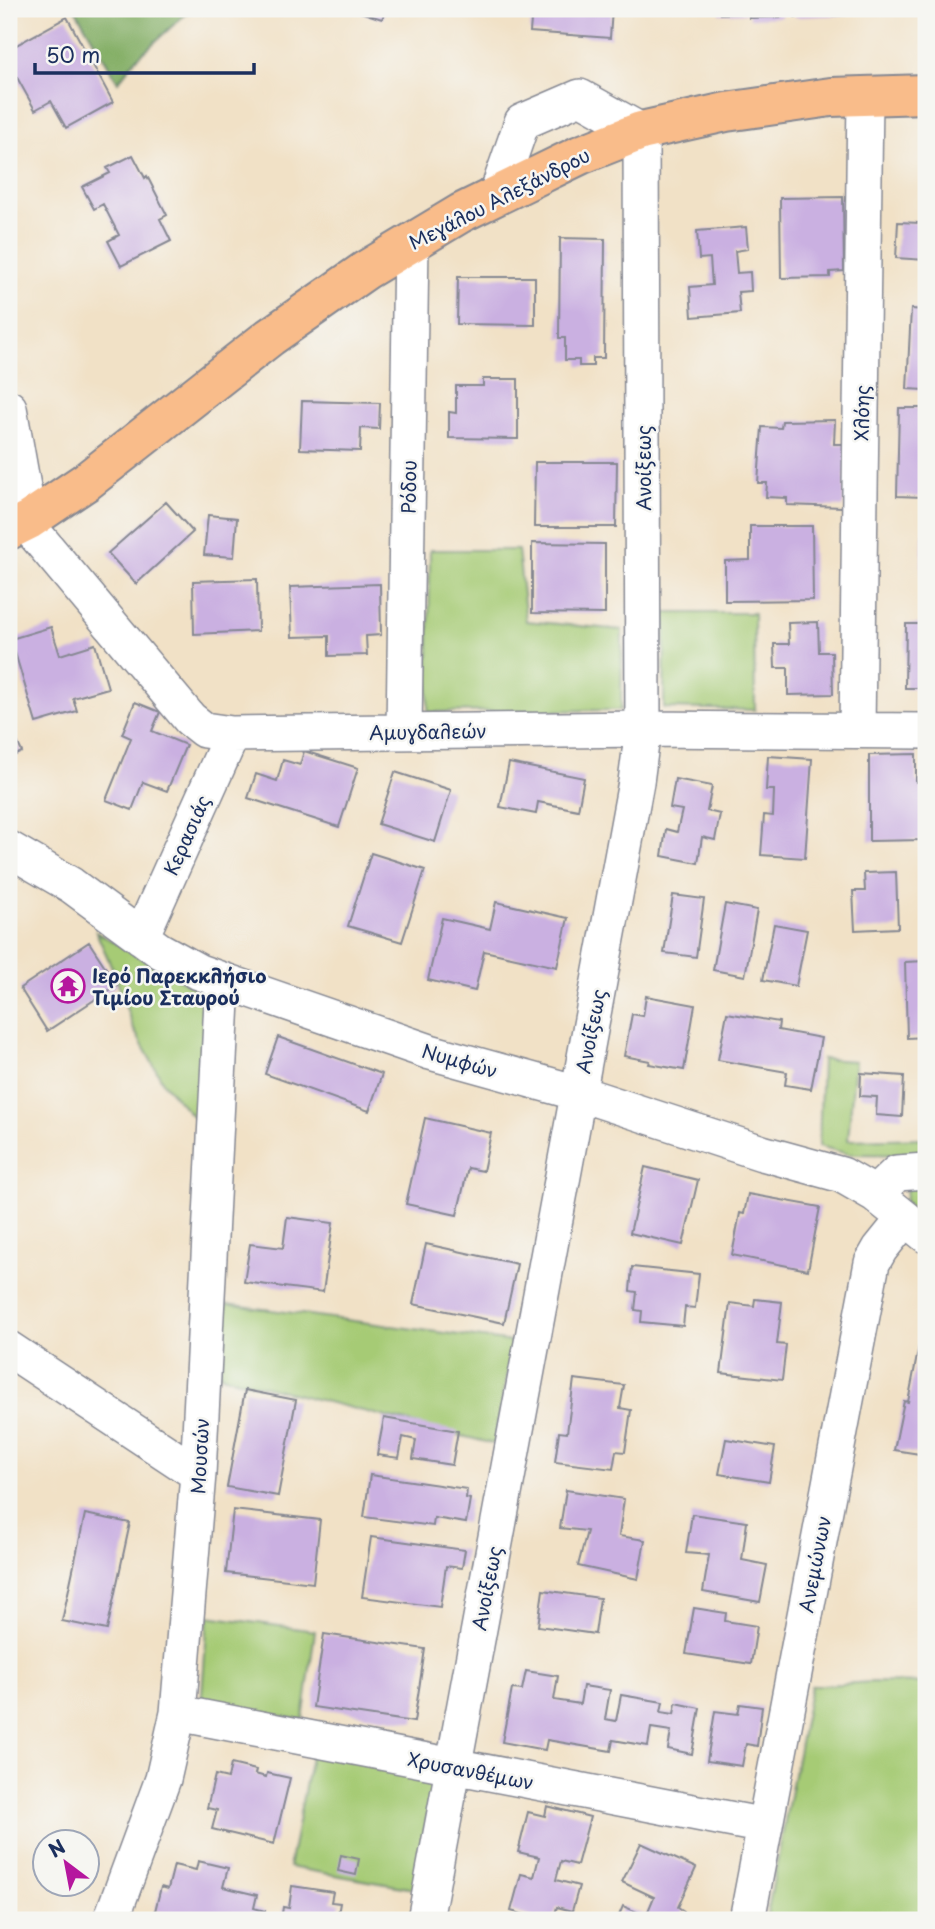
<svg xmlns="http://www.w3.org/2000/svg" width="935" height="1929" font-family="'Playpen Sans',sans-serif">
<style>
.green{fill:#a6cb75;stroke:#607d6a;stroke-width:2}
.forest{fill:#84af66;stroke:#506f62;stroke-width:2}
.building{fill:#cab0e1}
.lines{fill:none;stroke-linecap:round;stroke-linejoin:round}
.minor-casing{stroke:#868892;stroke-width:38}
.major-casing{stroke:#868892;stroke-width:42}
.minor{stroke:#fff;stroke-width:35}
.major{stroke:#f9bc8a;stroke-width:38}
.labels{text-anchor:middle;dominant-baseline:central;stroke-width:5;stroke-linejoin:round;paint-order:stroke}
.street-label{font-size:19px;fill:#1b2f5e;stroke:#f6f6f2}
.poi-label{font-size:19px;font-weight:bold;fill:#1b2f5e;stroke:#f6f6f2;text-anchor:start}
</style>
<rect width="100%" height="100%" fill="#f6f6f2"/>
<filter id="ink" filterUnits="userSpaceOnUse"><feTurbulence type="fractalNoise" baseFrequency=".0143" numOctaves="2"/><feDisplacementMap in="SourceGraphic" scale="14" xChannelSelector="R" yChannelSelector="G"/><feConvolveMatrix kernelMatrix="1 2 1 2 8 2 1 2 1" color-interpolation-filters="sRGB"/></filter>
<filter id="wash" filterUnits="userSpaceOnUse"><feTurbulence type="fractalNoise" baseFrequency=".00686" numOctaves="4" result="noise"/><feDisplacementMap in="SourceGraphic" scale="28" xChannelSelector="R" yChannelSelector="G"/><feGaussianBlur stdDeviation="1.57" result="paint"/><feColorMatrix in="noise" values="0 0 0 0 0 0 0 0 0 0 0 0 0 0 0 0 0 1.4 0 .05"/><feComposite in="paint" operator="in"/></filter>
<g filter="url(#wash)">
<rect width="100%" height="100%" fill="#f1e1c6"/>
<path class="green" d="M430 550H518L526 621 622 630 621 710 428 712Z
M665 613H754L755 710 664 708Z
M96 932 212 998 202 1127 164 1084 133 1028 115 974Z
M822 1059 855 1061 848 1140 926 1138V1155L848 1154 819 1146Z
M907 1187H926V1219L905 1203Z
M226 1304 513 1342 494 1444 220 1375Z
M208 1616 315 1631 303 1720 201 1706Z
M872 1682 926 1683V1920H766L811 1686Z
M312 1752 435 1776 414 1889 289 1867Z"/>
<path class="forest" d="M75 9H208H191L136 59 118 82Z"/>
<g id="blocks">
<path class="building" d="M351 9H386L382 19Z
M532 9H612L610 38 530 32Z
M720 9H782V17L749 18V13L720 14Z
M794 9H846V15L795 17Z
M67 17 113 102 66 128 51 101 35 110 9 63V49Z
M133 155 145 178 147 176 167 215 160 219 171 241 121 266 108 241 119 235 103 204 94 209 82 187 110 173 107 168Z
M843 197 844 271 830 272V277L781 278 780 198Z
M926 210V260L896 258 898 222 920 223 921 212Z
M746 227 748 249 735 251 737 273 750 272 751 291 738 292 740 313 692 317 690 287 712 285 710 258 699 259 697 231Z
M560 238 605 239 604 358H593V366H579V360H565V338H559Z
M458 277H535V325L457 324Z
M911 309 926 310V390L907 389Z
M483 379H518V439L449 438V412L456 413V386H483Z
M302 401 380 403 379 429 361 428 360 451 300 449Z
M899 408H922L921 420H926V488H923V497L897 496Z
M835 420 834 444H847L843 507 787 505V498L766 497 767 483H758L762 427 781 428 782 421Z
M535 462H617L616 527H534Z
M166 502 193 532 136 584 108 553Z
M208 515 237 518 234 557 204 555Z
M750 526H812L813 600 725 601V561L750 560Z
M923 534H926V576H921Z
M532 543 605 544V614L532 613Z
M257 579 258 631 194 634 193 581Z
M380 584 381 635 366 636 367 655 329 656V636L292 637 290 587Z
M818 622 819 652H832L833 694 788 695V668H775L774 644H789L788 623Z
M906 624H926V688H905Z
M51 627 60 655 95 644 108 688 73 698 77 711 36 723 11 639Z
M135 702 160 712 152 731 186 745 167 791 143 782 132 810 106 800 131 738 122 734Z
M9 725 22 752 9 758Z
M304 751 358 768 339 827 248 798 256 774 277 781 283 760 300 765Z
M916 754V782H926V803H924V840L869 841V755Z
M768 756 812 759 805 858 761 855 764 815 773 816 774 790H766Z
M509 763 584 778 578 810 538 802 536 814 500 807Z
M395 772 451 790 435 842 378 824Z
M675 779 712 786 707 811 720 814 715 840 702 837 698 863 662 856 666 829 677 832 682 810 670 808Z
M371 853 425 870 402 942 348 926Z
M896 872 898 928 855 930 853 891H865L864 873Z
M673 895 704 899 696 957 664 953Z
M496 902 568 918 557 967 484 951 475 991 428 980 442 918 490 929Z
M725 904 757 910 745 976 713 970Z
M774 924 807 930 796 986 763 980Z
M89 942 117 985 47 1031 20 988Z
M926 961V1037L907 1038 905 962Z
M646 996 695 1005 684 1070 649 1064 650 1061 624 1056 632 1014 643 1016Z
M727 1013 779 1022 778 1030 821 1038 811 1089 785 1085 787 1072 718 1060Z
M278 1037 382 1074 369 1111 265 1074Z
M861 1073 904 1076 902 1117 876 1115 877 1097 860 1096Z
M425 1118 491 1133 483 1171 468 1168 457 1215 406 1204Z
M645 1167 698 1180 683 1245 630 1233Z
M748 1194 820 1207 808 1270 732 1255 740 1213 744 1214Z
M287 1217 333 1223 323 1292 244 1282 250 1244 283 1248Z
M426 1244 517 1264 504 1323 413 1304Z
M632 1267 699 1274 695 1308 685 1307 683 1326 641 1322 642 1311 635 1310 637 1292 630 1291Z
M755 1299 782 1302 777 1344 786 1345 782 1380 721 1373 730 1303 754 1306Z
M925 1315 926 1316V1455L894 1450 904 1401 908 1402Z
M574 1379 624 1385 620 1408 631 1410 625 1452 616 1451 613 1469 555 1462 559 1432 567 1433Z
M245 1390 296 1400 278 1496 227 1487Z
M384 1418 458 1431 452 1465 413 1459 416 1440 403 1437 399 1458 377 1455Z
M726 1439 775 1447 769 1482 719 1474Z
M370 1475 467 1489 466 1498 470 1499 466 1523 434 1518 433 1526 364 1517Z
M566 1490 624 1499 619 1536 645 1540 638 1579 578 1566 587 1531 560 1528Z
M233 1510 320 1520 313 1583 226 1573Z
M85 1514 130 1523 107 1630 62 1621Z
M692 1514 747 1522 742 1560 767 1565 760 1602 703 1592 709 1555 686 1553Z
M371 1537 465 1550 462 1568 446 1566 440 1607 362 1597Z
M543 1590 600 1598 595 1634 538 1626Z
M694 1608 726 1613 725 1621 757 1626 751 1664 686 1654Z
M324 1634 425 1649 414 1722 313 1707Z
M526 1671 558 1676 554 1700 580 1704 583 1686 610 1690 605 1719 616 1721 621 1695 663 1702 661 1712 674 1714 676 1703 700 1708 692 1754 668 1749 671 1731 651 1728 648 1746 613 1740 611 1751 547 1740 545 1750 502 1742 512 1689 522 1690Z
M740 1704 762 1707 757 1746 746 1744 742 1766 707 1761 715 1711 738 1714Z
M231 1764 256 1770 255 1774 266 1777 267 1773 290 1778 274 1844 212 1829 217 1810 207 1808 215 1775 228 1778Z
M547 1806 590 1817 577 1865 561 1861 556 1880 579 1886 572 1911 557 1907 553 1920H532V1917L511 1911 521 1874 534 1877 539 1857 518 1852 528 1812 545 1816Z
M641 1843 696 1868 678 1907 684 1911 680 1920H617L623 1906 646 1916 654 1897 622 1882Z
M341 1855 359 1859 356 1875 338 1871Z
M198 1861 228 1868 223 1887 257 1895 254 1908 265 1911 263 1920H196L155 1911 161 1887 168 1889 174 1865 196 1870Z
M292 1886 333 1892 331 1902 340 1903 337 1920H281L283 1907 289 1908Z"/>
</g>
</g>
<g filter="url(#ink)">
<use href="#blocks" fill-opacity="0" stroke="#868892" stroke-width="2"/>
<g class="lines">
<defs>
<path id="minor" d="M9 408 25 498 35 534 190 719 204 730 232 734 643 729 926 731
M857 730 865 96
M404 731 411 242
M9 849 71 885 159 950 199 972 430 1052 578 1093 762 1153 842 1175 875 1194 926 1235
M141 937 232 734
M875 1194 897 1173 926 1171
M9 1349 198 1474
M178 1713 765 1826
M111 1920 163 1779 178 1713 198 1474 223 981
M425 1920 636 782 643 729 641 131 580 97 522 122 497 194
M747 1920 872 1263 880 1249 905 1218"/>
<path id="major" d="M9 530 29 520 87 481 270 337 366 270 461 213 580 155 641 131 726 112 831 97 926 94"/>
</defs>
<use href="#minor" class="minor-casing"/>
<use href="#major" class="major-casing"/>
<use href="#minor" class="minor"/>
<use href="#major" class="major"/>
</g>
</g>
<defs>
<symbol id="temple-ring" viewBox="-11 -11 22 22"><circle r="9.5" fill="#f6f6f2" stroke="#b5179e" stroke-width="1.5"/><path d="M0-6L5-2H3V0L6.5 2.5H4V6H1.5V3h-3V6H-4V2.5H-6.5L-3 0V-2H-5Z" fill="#b5179e"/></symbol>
</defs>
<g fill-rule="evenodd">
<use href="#temple-ring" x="49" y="967" width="38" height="38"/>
</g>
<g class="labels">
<g class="street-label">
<text transform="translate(499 198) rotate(-27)">Μεγάλου Αλεξάνδρου</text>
<text transform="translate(861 413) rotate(-89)">Χλόης</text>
<text transform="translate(643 468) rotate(-90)">Ανοίξεως</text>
<text transform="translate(408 487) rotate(-89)">Ρόδου</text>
<text transform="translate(428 731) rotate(-1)">Αμυγδαλεών</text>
<text transform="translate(186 835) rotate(-66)">Κερασιάς</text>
<text transform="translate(590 1031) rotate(-79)">Ανοίξεως</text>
<text transform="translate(460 1060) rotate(16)">Νυμφών</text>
<text transform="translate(199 1456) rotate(-87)">Μουσών</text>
<text transform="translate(814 1564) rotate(-79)">Ανεμώνων</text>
<text transform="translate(486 1588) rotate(-79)">Ανοίξεως</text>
<text transform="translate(471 1770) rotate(11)">Χρυσανθέμων</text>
</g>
<g class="poi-label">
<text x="92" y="975">Ιερό Παρεκκλήσιο<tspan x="92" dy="22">Τιμίου Σταυρού</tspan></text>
</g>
</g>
<rect width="935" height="1929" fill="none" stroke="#f6f6f2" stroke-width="35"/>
<g transform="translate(66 1863) rotate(328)"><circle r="33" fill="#f6f6f2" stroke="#9ea6b7" stroke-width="2"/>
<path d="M0-5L12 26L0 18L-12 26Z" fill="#b5179e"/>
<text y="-10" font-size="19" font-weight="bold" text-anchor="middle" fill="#1b2f5e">N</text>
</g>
<path d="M35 63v10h219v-10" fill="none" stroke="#1b2f5e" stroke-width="3.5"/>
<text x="46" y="63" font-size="21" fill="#1b2f5e" stroke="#f6f6f2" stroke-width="5" paint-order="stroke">50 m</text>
</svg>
